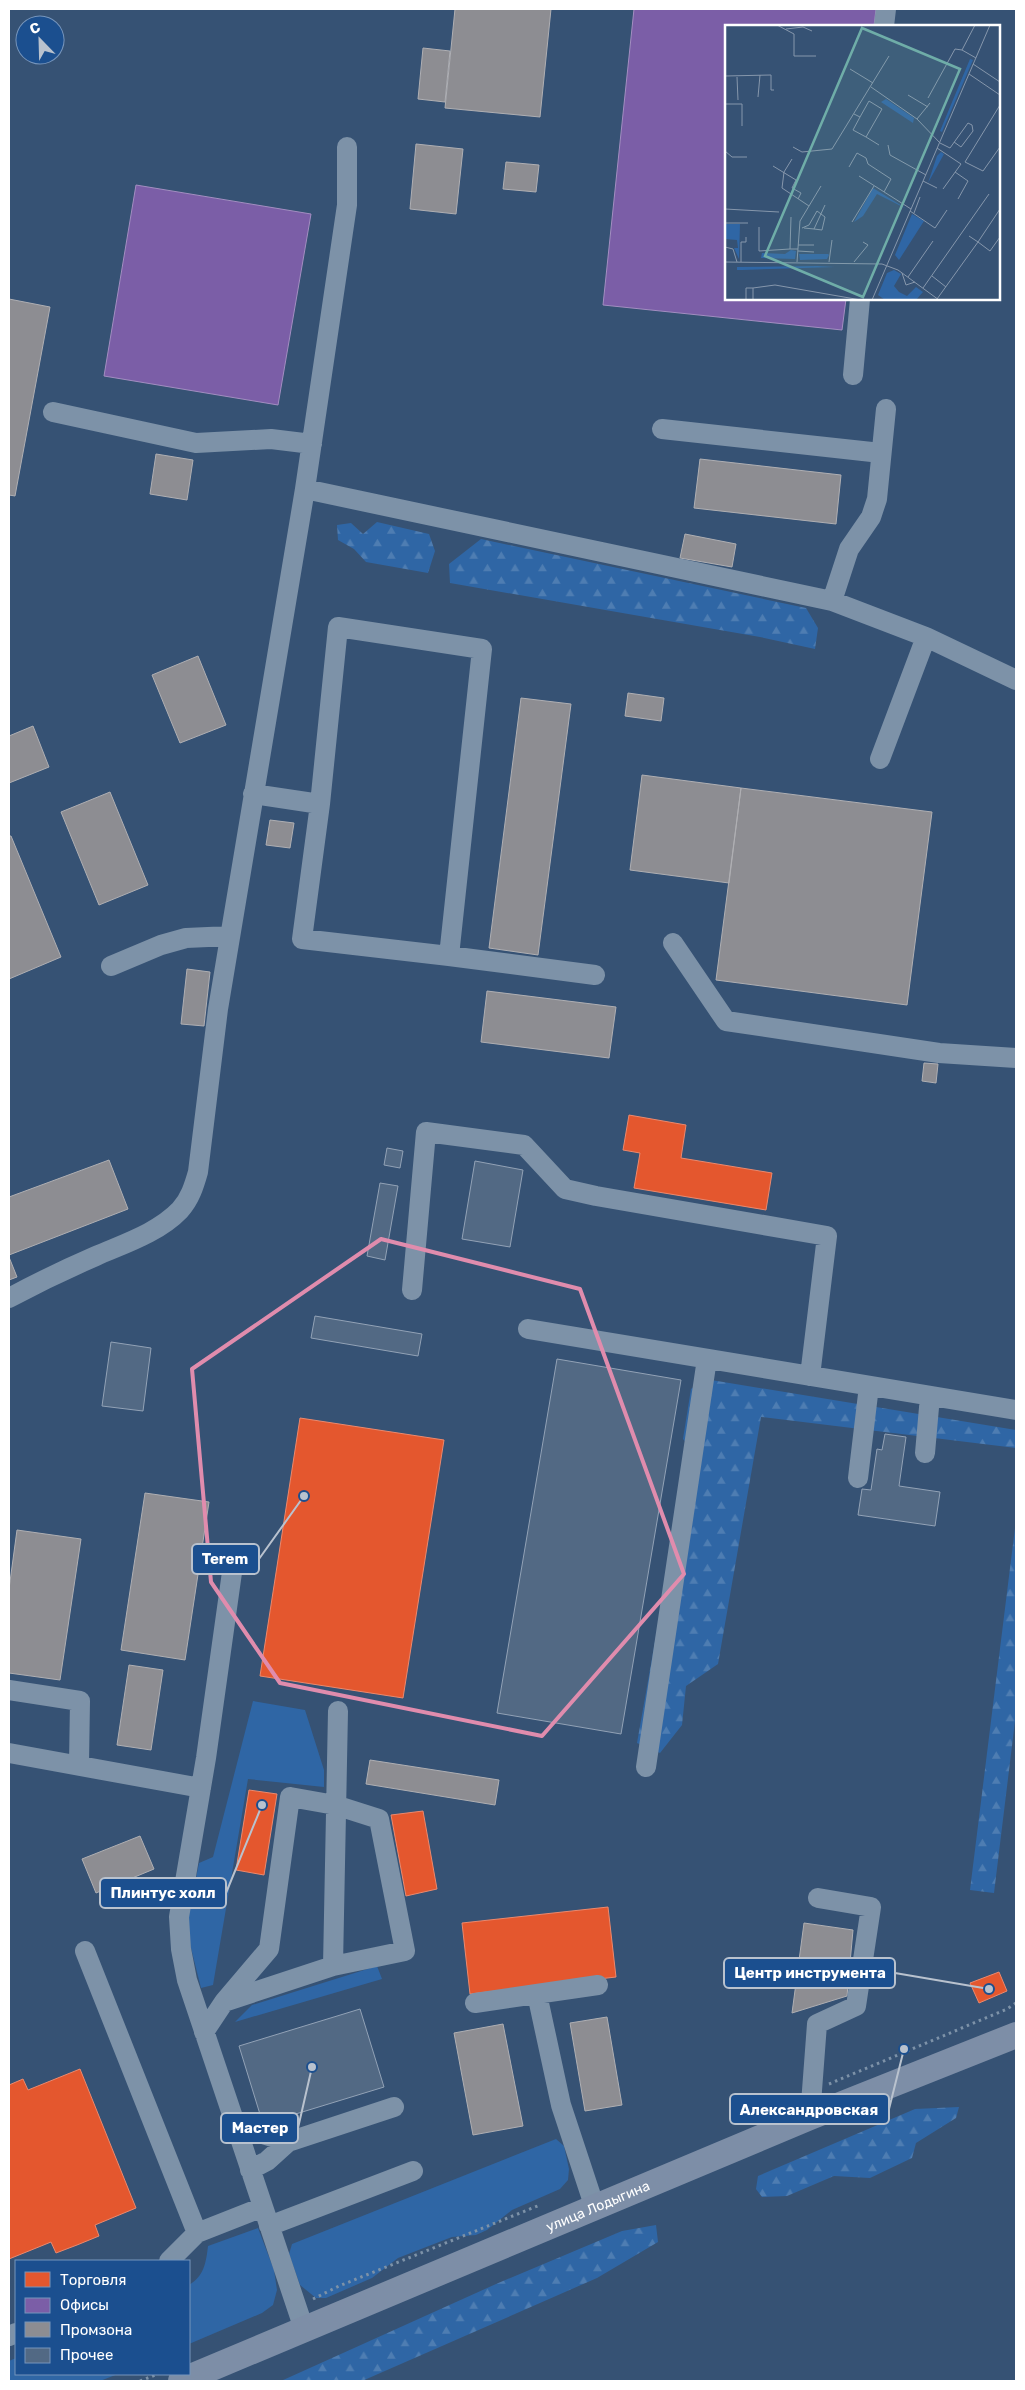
<svg xmlns="http://www.w3.org/2000/svg" width="1025" height="2390" font-family="Rubik,sans-serif">
<style>
.green{fill:#2f66a5}
.forest{fill:url(#forest-firs)}
.shops{fill:#e4572e;stroke:#ec896d}
.offices{fill:#7b5ea7;stroke:#a38ec1}
.industry{fill:#8d8d92;stroke:#afafb3}
.building{fill:#526984;stroke:#92a2b6}
.lines{fill:none;stroke-linecap:round;stroke-linejoin:round}
.path{stroke:#7d92a8;stroke-width:3;stroke-dasharray:2.5 4;stroke-linecap:butt}
.minor{stroke:#7d92a8;stroke-width:20}
.major{stroke:#7d8ea7;stroke-width:26}
.marked{fill:none;stroke:#e08cad;stroke-width:4;stroke-linejoin:round}
.labels{text-anchor:middle;dominant-baseline:central;stroke-width:5;stroke-linejoin:round;paint-order:stroke}
.street-label{font-size:14px;fill:#fff;stroke:#1b4f8f}
.inset-road{fill:none;stroke:#8697ac;stroke-width:1}
.view{fill:#6fada8;fill-opacity:0.15;stroke:#6fada8;stroke-width:2.5}
.inset-edge{fill:none;stroke:#fff;stroke-width:2.5}
.leader{fill:none;stroke:#b9c2ce;stroke-width:2}
.callout-dot{fill:#b9c2ce;stroke:#1b4f8f;stroke-width:2}
.callout{fill:#1b4f8f;stroke:#b9c2ce;stroke-width:2}
.callout-label{font-size:15px;text-anchor:middle;font-weight:bold;fill:#fff}
</style>
<defs>
<pattern id="forest-firs" width="22" height="20" patternUnits="userSpaceOnUse" patternTransform="scale(1.25)"><rect width="22" height="20" fill="#2f66a5"/><path d="M5 1l3.5 6h-7zM16 11l3.5 6h-7z" fill="#4e7db2"/></pattern>
</defs>
<rect width="100%" height="100%" fill="#365274"/>
<path class="green" d="M253 1701 305 1710 324 1770V1787L248 1779 213 1985 201 1988 189 1940 188 1919 199 1863 213 1857Z
M377 1966 382 1979 235 2022 252 2005Z
M556 2139 564 2146 569 2169 568 2180 560 2189 512 2210 487 2230 476 2235 452 2237 398 2258 372 2278 326 2298H316L300 2285 289 2254 292 2244Z
M258 2228 274 2270 277 2290 273 2305 262 2313 189 2344V2285C204 2276 206 2263 208 2246Z
M16 2358V2374H118L100 2381H9V2361Z"/>
<path class="forest" d="M377 522 429 534 435 551 428 573 366 562 354 549 338 540 337 525 351 523 363 534Z
M481 539 806 608 818 628 815 649 760 637 450 583 449 564Z
M705 1379 1016 1430V1448L761 1417 718 1664 686 1686 682 1725 660 1753 637 1743 668 1568 696 1453 683 1439 691 1389Z
M1016 1520V1713L994 1893 970 1890Z
M959 2107 956 2118 916 2143 912 2158 870 2178 834 2176 787 2196 762 2197 756 2189 758 2176 915 2109Z
M656 2225 658 2242 597 2278 362 2381H281L496 2284 622 2231Z"/>
<path class="shops" d="M629 1115 686 1125 681 1158 772 1173 766 1210 634 1188 640 1153 623 1150Z
M300 1418 444 1440 403 1698 260 1676Z
M249 1790 277 1794 264 1875 236 1870Z
M423 1811 437 1889 406 1896 391 1815Z
M608 1907 616 1977 470 1994 462 1923Z
M999 1972 1007 1991 979 2003 970 1983Z
M80 2069 136 2208 95 2225 99 2236 77 2245 56 2253 51 2242 9 2259V2085L23 2079 28 2090Z"/>
<path class="offices" d="M634 9H876L874 26H726V299H846L842 330 603 305Z
M136 185 311 214 278 405 104 376Z"/>
<path class="industry" d="M455 9H551L540 117 445 108Z
M423 48 450 51 445 102 418 99Z
M416 144 463 149 456 214 410 209Z
M506 162 539 165 536 192 503 189Z
M9 299 50 307 15 496 9 495Z
M156 454 193 460 187 500 150 494Z
M700 459 841 475 836 524 694 508Z
M685 534 736 544 732 567 680 558Z
M198 656 226 725 180 743 152 675Z
M628 693 664 698 661 721 625 716Z
M521 698 571 704 538 955 489 948Z
M33 726 49 767 9 783V736Z
M642 775 741 788 729 883 630 870Z
M741 788 932 812 907 1005 716 980Z
M110 792 148 885 99 905 61 812Z
M270 820 294 823 290 848 266 845Z
M9 836H11L61 957 9 979Z
M187 969 210 972 204 1026 181 1024Z
M487 991 616 1007 609 1058 481 1042Z
M924 1063 938 1064 936 1083 922 1081Z
M109 1160 128 1209 9 1255V1197Z
M9 1257 17 1277 9 1280Z
M145 1493 209 1502 185 1660 121 1650Z
M17 1530 81 1539 60 1680 9 1673V1589Z
M129 1665 163 1670 151 1750 117 1745Z
M370 1760 499 1780 495 1805 366 1784Z
M140 1836 154 1869 96 1893 82 1859Z
M804 1923 853 1930 847 1996 792 2013Z
M607 2017 622 2105 585 2111 570 2023Z
M503 2024 523 2126 473 2135 454 2033Z"/>
<path class="building" d="M387 1148 403 1151 400 1168 384 1165Z
M475 1161 523 1170 510 1247 462 1239Z
M380 1183 398 1186 385 1260 367 1256Z
M315 1316 422 1334 418 1356 311 1338Z
M111 1342 151 1348 143 1411 102 1406Z
M557 1359 681 1380 621 1734 497 1713Z
M885 1434 906 1437 899 1486 940 1492 935 1526 858 1515 862 1489 871 1490 877 1449 882 1450Z
M360 2009 384 2087 263 2124 239 2046Z"/>
<g class="lines">
<path class="path" d="M829 2084 1007 2009 1016 2003
M313 2299 339 2286 540 2205
M140 2381 158 2374"/>
<path class="minor" d="M884 26 886 9
M853 375 860 299
M53 412 196 443 271 439 312 444
M662 429 881 453
M305 489 832 601 926 637 1016 680
M832 601 849 549 871 517 877 499 886 409
M880 759 926 637
M253 794 320 804 338 627 482 649 449 956 302 939 320 804
M673 943 726 1021 939 1053 1016 1058
M449 956 595 975
M111 966 161 945 186 938 230 936
M412 1290 426 1132 524 1145 565 1189 596 1196 827 1236 810 1376
M9 1298C37 1283 66 1269 96 1256 123 1244 158 1233 180 1210 190 1199 194 1186 198 1172L218 1009 305 489 347 205V147
M528 1329 1016 1410
M925 1453 930 1396
M858 1478 869 1386
M234 1558 206 1758 179 1917 181 1949 187 1980 304 2329
M9 1690 80 1701 79 1764
M9 1753 201 1788
M646 1767 707 1359
M85 1951 197 2233 263 2207
M537 1994 561 2105 595 2208
M224 2002 269 1949 290 1797 335 1805 379 1819 405 1951 333 1966
M475 2003 598 1985
M204 2032 224 2002 333 1966 338 1711
M810 2117 817 2024 856 2006 871 1907 818 1898
M239 2135 256 2132 288 2142
M250 2170 267 2161 288 2142 394 2107
M269 2226 413 2171
M169 2261 197 2233
M9 2336 16 2333"/>
<path class="major" id="s1" d="M181 2381 810 2117 1016 2035"/>
</g>
<path class="marked" d="M381 1239 580 1289 684 1574 542 1736 280 1683 211 1582 192 1369Z"/>
<g class="labels">
<g class="street-label">
<text stroke="none"><textPath href="#s1" startOffset="452">улица Лодыгина</textPath></text>
</g>
</g>
<g transform="translate(725 25)">
<rect width="275" height="275" fill="#365274"/>
<path d="M0 199H15L14 234 9 223H13L12 215 0 214ZM66 225 71 226 70 234 36 233 37 228 60 229ZM74 229H103L104 230 102 234 75 235Z" fill="#2f66a5"/>
<path d="M245 34 248 35 217 107 215 106ZM161 74 189 93 188 98 156 77ZM216 127 219 129 203 158 212 131ZM148 163 182 184 152 169 138 191 129 197ZM187 189 199 196 174 235 170 230ZM12 242 92 241 110 242 17 245H12ZM169 245 176 249 169 261 174 267 182 271 191 262 198 267 191 275H160L153 270 162 248Z" fill="#2f66a5"/>
<path class="inset-road" d="M52 0 69 9V31H91M250 0 237 25 251 33M61 4 78 2 87 6M248 39 275 57M125 44 148 58M244 49 275 70M0 51 46 50V65H49M12 52 13 75M146 62 192 94 215 118 225 123 243 98 247 100 248 106 236 122 229 117M183 70 203 82M33 72 35 50M203 73 230 24 237 25M0 79H17V101M275 80 240 137 258 146 275 122M129 89 135 92 144 76 157 84 141 112 128 105 135 92M192 94 205 78M141 112 154 120M163 120 165 130 201 150M68 122 77 127 107 124 164 31M212 123 236 139 218 164M0 126 7 132H22M67 134 59 147 57 163 84 181M48 141 71 155 67 163 76 168 73 174M124 142 132 128 141 133 143 139 166 154 159 167M230 147 243 156 233 174M134 151 186 184M198 156 212 163M0 184 54 187M185 186 210 203 222 185M189 188 195 172M66 192 65 224H73M127 197 149 161M0 198H23M34 202V226L65 224M77 203 84 200 92 186 100 192 97 205 89 204M79 203 89 204 100 180M244 211 253 217 275 184M73 220H89M0 222 8 224 12 237M73 226 89 227M0 237 157 239 173 245 214 275M16 237V217H21V212M72 237 75 196 96 161M104 237 107 215M129 237 143 220 138 217M177 248 181 260 190 257M207 251 221 262M183 252 208 216M198 263 264 169M212 274 253 217 265 226 275 212M21 275V263H28M28 275V263L50 260 136 275M147 275 265 0"/>
<path class="view" d="M137 3 235 44 138 272 40 231Z"/>
<rect width="275" height="275" class="inset-edge"/>
</g>
<path class="leader" d="M304 1496L259 1559M262 1805L226 1893M989 1989L895 1973M904 2049L889 2109M312 2067L298 2128"/>
<g class="callout-dot">
<circle cx="304" cy="1496" r="5"/>
<circle cx="262" cy="1805" r="5"/>
<circle cx="989" cy="1989" r="5"/>
<circle cx="904" cy="2049" r="5"/>
<circle cx="312" cy="2067" r="5"/>
</g>
<g class="callout">
<rect x="192" y="1544" width="67" height="30" rx="5"/>
<rect x="100" y="1878" width="126" height="30" rx="5"/>
<rect x="724" y="1958" width="171" height="30" rx="5"/>
<rect x="730" y="2094" width="159" height="30" rx="5"/>
<rect x="221" y="2113" width="77" height="30" rx="5"/>
</g>
<g class="callout-label">
<text x="225" y="1564">Terem</text>
<text x="163" y="1898">Плинтус холл</text>
<text x="810" y="1978">Центр инструмента</text>
<text x="809" y="2115">Александровская</text>
<text x="260" y="2133">Мастер</text>
</g>
<rect width="1025" height="2390" fill="none" stroke="#ffffff" stroke-width="20"/>
<rect x="15" y="2260" width="175" height="115" fill="#1b4f8f" stroke="#7695bc"/>
<rect x="25" y="2272" width="25" height="15" fill="#e4572e" stroke="#7695bc"/>
<text x="60" y="2285" font-size="15" fill="#ffffff">Торговля</text>
<rect x="25" y="2298" width="25" height="15" fill="#7b5ea7" stroke="#7695bc"/>
<text x="60" y="2310" font-size="15" fill="#ffffff">Офисы</text>
<rect x="25" y="2322" width="25" height="15" fill="#8d8d92" stroke="#7695bc"/>
<text x="60" y="2335" font-size="15" fill="#ffffff">Промзона</text>
<rect x="25" y="2348" width="25" height="15" fill="#526984" stroke="#7695bc"/>
<text x="60" y="2360" font-size="15" fill="#ffffff">Прочее</text>
<g transform="translate(40 40) rotate(337)"><circle r="24" fill="#1b4f8f" stroke="#7695bc"/>
<path d="M0-4L9 19L0 12L-9 19Z" fill="#b9c2ce"/>
<text y="-8" font-size="14" font-weight="bold" text-anchor="middle" fill="#ffffff">С</text>
</g>
</svg>
